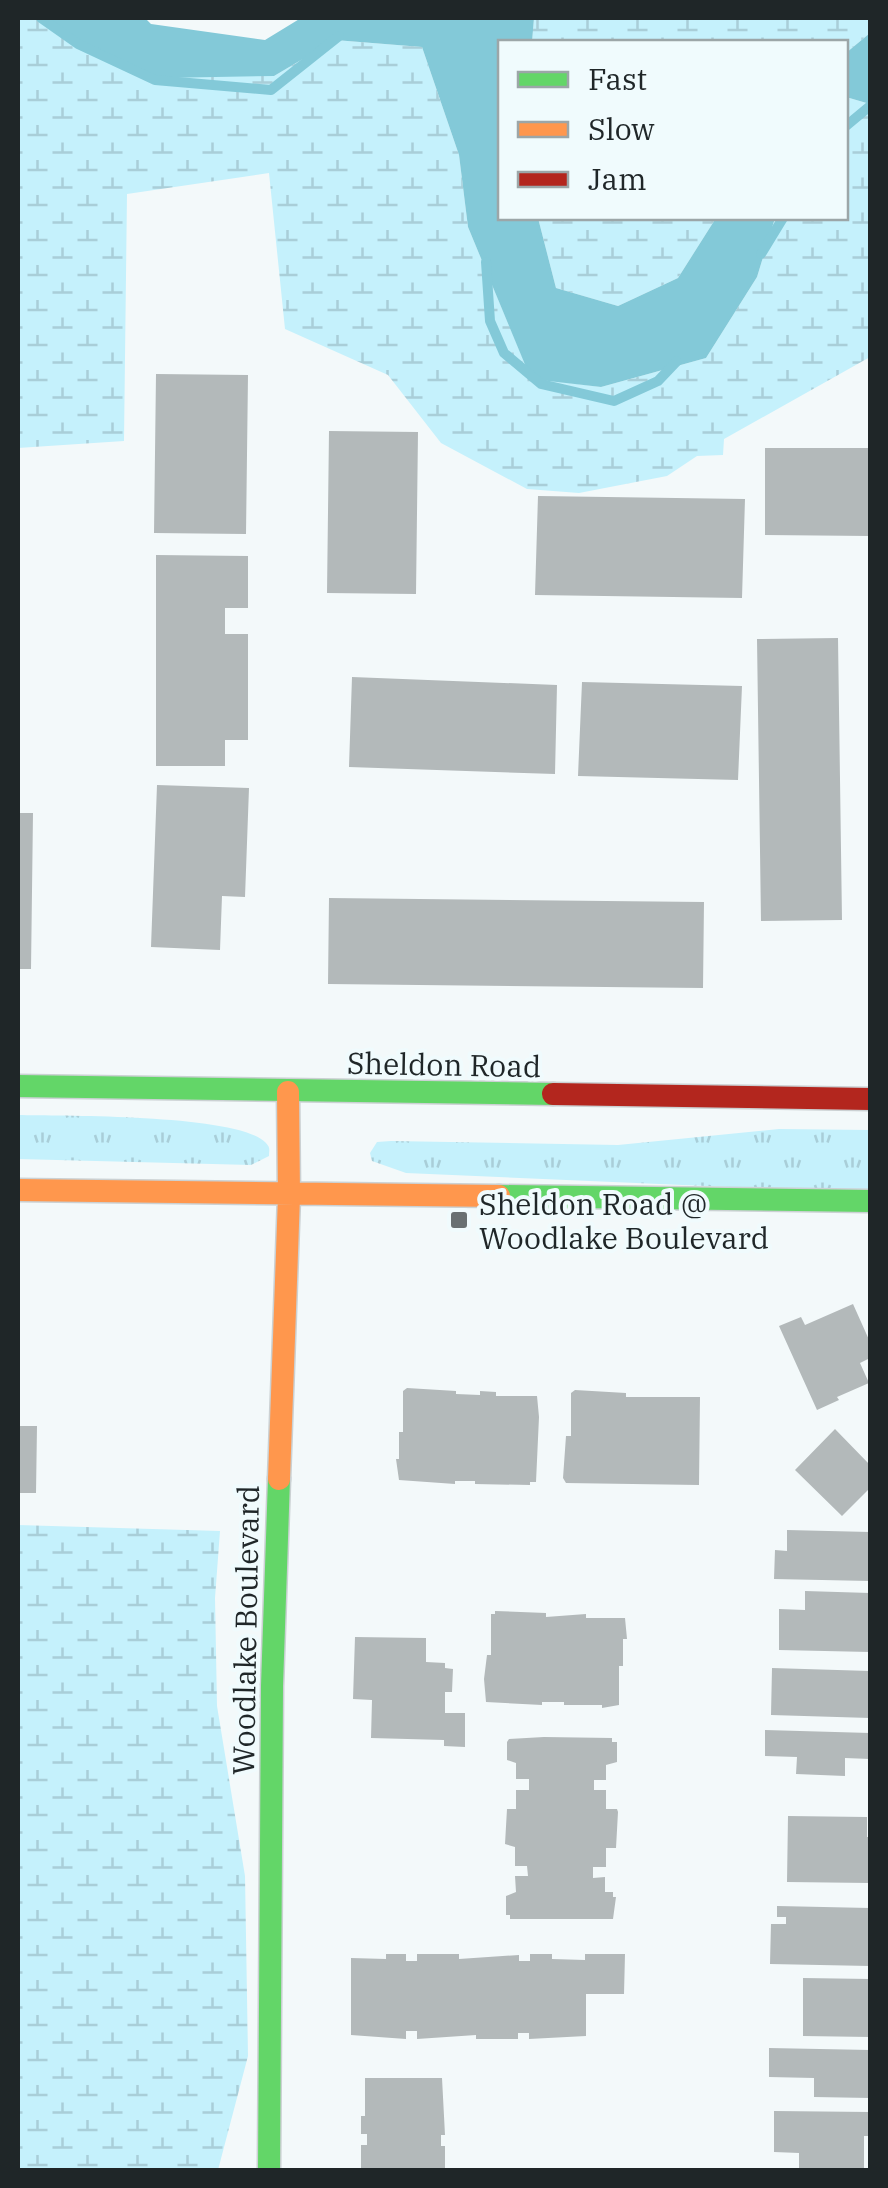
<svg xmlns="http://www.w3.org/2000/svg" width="888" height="2188" font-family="'IBM Plex Serif',serif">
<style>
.grass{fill:url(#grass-tufts)}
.wetland{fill:url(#wetland-marsh)}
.water{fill:#83c9d8}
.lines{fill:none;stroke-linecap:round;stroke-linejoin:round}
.stream{stroke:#83c9d8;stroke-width:10}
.building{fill:#b3b9ba}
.fast-casing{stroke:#cbd1d3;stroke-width:25}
.slow-casing{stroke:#cbd1d3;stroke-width:25}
.jam-casing{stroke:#cbd1d3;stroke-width:25}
.fast{stroke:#63d668;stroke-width:22}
.slow{stroke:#ff974d;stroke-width:22}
.jam{stroke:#b3261e;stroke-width:22}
.poi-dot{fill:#697072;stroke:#f0fbfd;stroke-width:4}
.labels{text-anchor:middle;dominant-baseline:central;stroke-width:8;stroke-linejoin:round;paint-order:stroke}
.street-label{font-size:30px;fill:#1f2628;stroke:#f0fbfd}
.poi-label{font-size:30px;fill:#1f2628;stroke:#f0fbfd;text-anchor:start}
</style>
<defs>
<pattern id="grass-tufts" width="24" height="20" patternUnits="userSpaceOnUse" patternTransform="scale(2.5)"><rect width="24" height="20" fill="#c5f1fc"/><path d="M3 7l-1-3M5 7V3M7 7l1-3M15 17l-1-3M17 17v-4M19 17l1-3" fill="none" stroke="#a9ced8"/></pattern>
<pattern id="wetland-marsh" width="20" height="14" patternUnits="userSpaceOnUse" patternTransform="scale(2.5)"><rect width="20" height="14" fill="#c5f1fc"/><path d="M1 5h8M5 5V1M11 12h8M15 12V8" fill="none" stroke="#a9ced8"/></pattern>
</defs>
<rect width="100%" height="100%" fill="#f3f9fa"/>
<path class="grass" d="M18 1115C63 1116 236 1114 265 1142 271 1148 269 1149 269 1156L251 1165 18 1159Z
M779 1129 870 1130V1193L406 1173 372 1161 370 1153 377 1142 391 1141 618 1145Z"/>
<path class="wetland" d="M18 18H37L90 51 274 76 335 40 422 47 459 155 468 227 531 378 601 387 706 358 757 277 775 218H846V97L870 104V357L724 439 723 455 697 456 667 476 579 493 527 489 441 443 388 375 285 329 269 173 127 194 124 441 18 448Z
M534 18H870V33L846 53V42H532Z
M538 218H716L678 278 618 306 556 288Z
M18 1525 220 1531 215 1598 217 1706 245 1876 248 2056 218 2170H18Z"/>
<path class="water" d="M37 18H145L151 24 265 40 301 18H534L532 42H500V218H538L556 288 618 306 678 278 716 218H775L757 277 706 358 601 387 531 379 468 227 459 155 422 47 335 40 274 76 160 78 90 51Z
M870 33V104L846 97V53Z"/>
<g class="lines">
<path class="stream" d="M41 18 78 44 155 80 271 90 339 36
M846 126 870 106
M761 254 783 218
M486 262 490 321 504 353 541 384 614 401 658 381 677 361"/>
</g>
<path class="building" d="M156 374 248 375 246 534 154 533Z
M329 431 418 432 416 594 327 593Z
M765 448H870V536L765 535Z
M538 496 745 499 742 598 535 595Z
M156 555 248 556V608H225V634H248V740H225V766H156Z
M838 638 842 920 761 921 757 639Z
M352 677 557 685 555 774 349 767Z
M582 682 742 686 738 780 578 776Z
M157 785 249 788 245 897 222 896 220 950 151 947Z
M18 813H33L31 969H18Z
M329 898 704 902 703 988 328 984Z
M853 1304 870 1342V1358L860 1363 869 1383 837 1397 839 1400 817 1410 779 1326 801 1317 805 1325Z
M407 1388 456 1391V1394L480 1395V1391L496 1392V1396H537L539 1417 536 1482H530V1485L475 1484V1481H455V1484L399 1480 396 1459H399V1432H403V1391Z
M575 1390 626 1393V1397H700L699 1485 566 1483 563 1478 566 1436H571V1393Z
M18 1426H37L36 1493H18Z
M835 1429 870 1465V1488L842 1516 795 1470Z
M787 1530 870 1532V1581L774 1579 775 1550 787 1551Z
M805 1591 870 1593V1652L779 1650V1609L805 1610Z
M495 1611 546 1613V1617L586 1614V1618H625L627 1639H623V1666H619V1705L602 1708V1705H564V1702H542V1705L486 1702 484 1679 487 1655H491V1614H495Z
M355 1637 426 1638V1662L445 1663V1668L453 1669 452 1692H445V1713H465V1747L444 1746V1740L371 1738 372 1700 353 1699Z
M772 1668 870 1671V1718L771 1715Z
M765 1730 870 1733V1759L845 1758V1776L796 1774 797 1757 765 1756Z
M544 1737 612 1738V1742H617V1762L606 1765V1780H594V1790H606V1809H617L618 1812 616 1848H606V1867H593V1878L605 1877V1892H613V1897H616L613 1919H510V1915H506V1896L516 1892 515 1876H528L527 1866H515V1847L505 1844 507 1809H516V1790H529V1779H516V1763L507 1760V1742L509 1739Z
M788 1816 867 1817V1837H870V1883L787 1882Z
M777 1906 870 1908V1966L770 1964 771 1924H786V1917H777Z
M386 1954H406V1961H417V1954H459V1959L519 1955V1961H530V1954H552V1959L585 1960V1954H625L624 1994H586V2036L529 2039V2033H518V2039H476V2035L417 2039V2031H406V2039L351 2035V1958L386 1959Z
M803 1978 870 1979V2037L803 2036Z
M769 2048 870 2050V2098L814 2097V2078L769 2077Z
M365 2078H442L445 2135H441V2146H445V2170H361V2145H367V2134H361V2116H365Z
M774 2111 870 2112V2136H864V2170H799V2153L774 2152Z"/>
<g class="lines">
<defs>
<path id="fast" d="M18 1086 553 1094
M499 1196 870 1201
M269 2170 272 1686 279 1479"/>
<path id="slow" d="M18 1190 499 1196
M279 1479 289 1196 288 1092"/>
<path id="jam" d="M553 1094 870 1099"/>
</defs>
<use href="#fast" class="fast-casing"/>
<use href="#slow" class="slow-casing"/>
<use href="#jam" class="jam-casing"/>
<use href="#fast" class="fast"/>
<use href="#slow" class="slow"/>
<use href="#jam" class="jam"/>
</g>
<rect class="poi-dot" x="449" y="1210" width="20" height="20" rx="5"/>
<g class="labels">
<g class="street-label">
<text transform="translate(444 1064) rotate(1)">Sheldon Road</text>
<text transform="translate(245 1630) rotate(-89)">Woodlake Boulevard</text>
</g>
<g class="poi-label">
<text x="479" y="1203">Sheldon Road @<tspan x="479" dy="34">Woodlake Boulevard</tspan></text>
</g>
</g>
<rect width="888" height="2188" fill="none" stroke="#1f2628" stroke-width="40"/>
<rect x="498" y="40" width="350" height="180" fill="#f0fbfd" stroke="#9ca6a8" stroke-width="2.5"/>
<rect x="518" y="72" width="50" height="15" fill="#63d668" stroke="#9ca6a8" stroke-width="2.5"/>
<text x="588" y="90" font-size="30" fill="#1f2628">Fast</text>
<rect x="518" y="122" width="50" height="15" fill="#ff974d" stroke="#9ca6a8" stroke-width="2.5"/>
<text x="588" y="140" font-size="30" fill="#1f2628">Slow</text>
<rect x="518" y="172" width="50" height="15" fill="#b3261e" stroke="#9ca6a8" stroke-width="2.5"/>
<text x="588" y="190" font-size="30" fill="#1f2628">Jam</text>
</svg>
